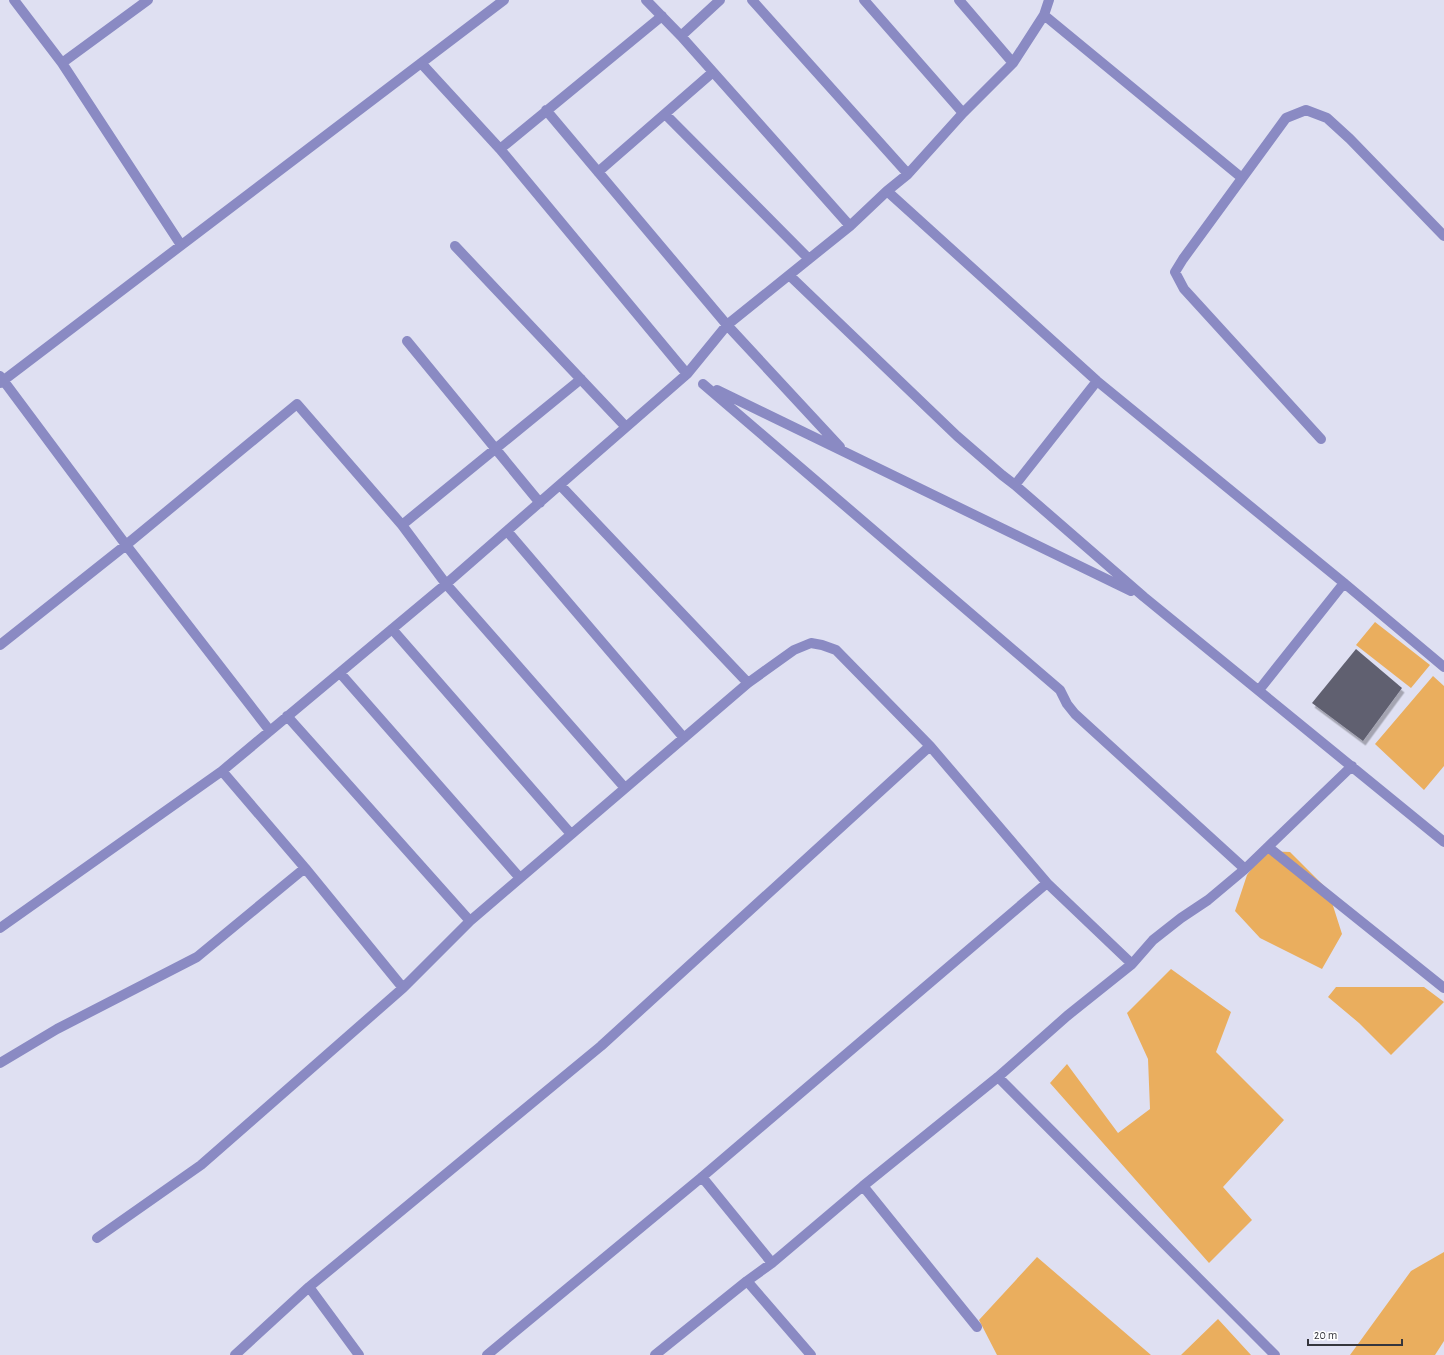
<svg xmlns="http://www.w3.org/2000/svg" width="1444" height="1355" font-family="'Alegreya Sans',sans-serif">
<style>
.green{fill:#eaae5e}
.building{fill:#606070;filter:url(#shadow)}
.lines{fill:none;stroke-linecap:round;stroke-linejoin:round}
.minor{stroke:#8a8ac3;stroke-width:10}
</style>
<defs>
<filter id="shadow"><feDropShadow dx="2.5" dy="4.5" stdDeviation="0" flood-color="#0004"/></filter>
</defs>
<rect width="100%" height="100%" fill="#dfe0f2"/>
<path class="green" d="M1375 622 1430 665 1411 688 1356 645Z
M1433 676 1444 686V766L1424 790 1375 744Z
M1265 851 1290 852 1328 890 1342 934 1322 969 1260 938 1235 911 1247 875Z
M1171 969 1231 1012 1216 1052 1284 1120 1223 1187 1252 1220 1209 1263 1050 1083 1067 1064 1118 1133 1150 1109 1148 1059 1127 1013Z
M1336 987H1424L1444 1002 1391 1055 1359 1023 1328 997Z
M1444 1252V1341L1435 1355H1350L1411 1271Z
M1037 1257 1151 1355H997L979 1320Z
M1218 1319 1251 1355H1181Z"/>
<path class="building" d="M1356 649 1402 688 1363 741 1312 703Z"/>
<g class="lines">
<path class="minor" d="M14 0 62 63 181 245
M646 0 681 36 850 226
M752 0 908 174
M864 0 963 113
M959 0 1013 63
M1044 15 1242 178
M681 36 720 0
M62 63 148 0
M421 63 500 149 687 374
M546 110 727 325 840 447
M665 114 809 259
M500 149 662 16
M598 172 713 72
M887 191 1097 381 1344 583 1444 667
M455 246 626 427
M789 275 957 436 1002 475 1015 485 1144 597 1444 842
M407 341 540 503
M0 376 126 545 270 731
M0 383 504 0
M703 384 1060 690 1067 704 1075 714 1245 869
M717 390 1131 591
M1321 439 1184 289 1175 272 1183 259 1286 118 1306 110 1327 118 1350 139 1444 236
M560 485 748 683
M1015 485 1097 381
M402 525 581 379
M507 531 684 738
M392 629 571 834
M0 645 126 545 297 404 402 525 446 584 625 788
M340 673 520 878
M1259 690 1344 583
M287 716 470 921
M222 771 305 868 403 988
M1268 847 1444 988
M0 928 222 771 446 584 687 374 727 325 850 226 887 191 908 174 963 113 1013 63 1044 15 1049 0
M0 1063 57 1029 197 957 305 868
M998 1077 1275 1355
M702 1177 772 1263
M863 1186 977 1327
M97 1238 201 1165 403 988 470 921 748 683 794 650 811 643 822 645 836 650 930 746 1047 883 1132 964
M747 1281 811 1355
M309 1287 359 1355
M235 1355 309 1287 601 1046 930 746
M487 1355 702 1177 1047 883
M655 1355 747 1281 772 1263 863 1186 998 1077 1067 1016 1132 964 1153 940 1181 918 1208 900 1245 869 1352 766"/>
</g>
<path d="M1308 1339v6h94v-6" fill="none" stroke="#35363d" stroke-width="2"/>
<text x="1314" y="1339" font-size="12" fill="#35363d" stroke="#ffffff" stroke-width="3" paint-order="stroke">20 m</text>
</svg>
